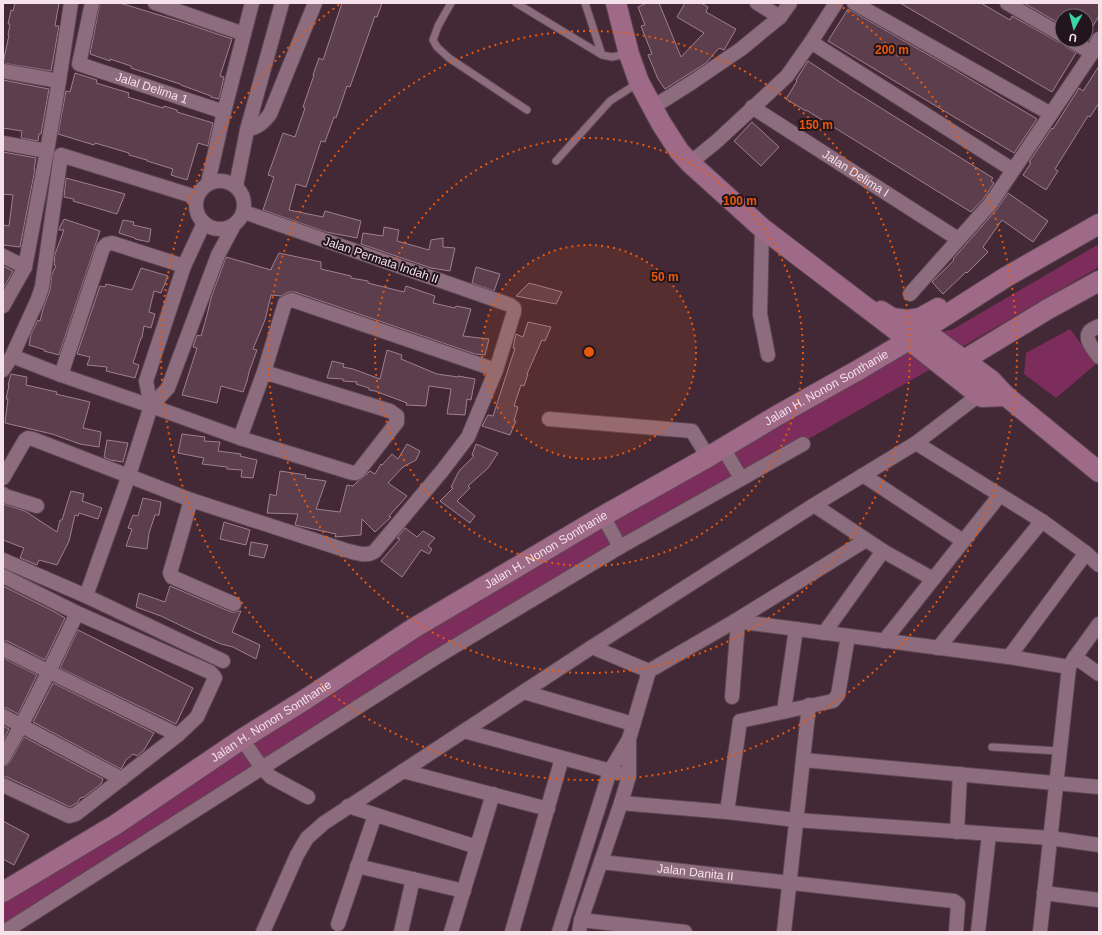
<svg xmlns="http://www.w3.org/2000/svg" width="1102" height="935" font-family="Arial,sans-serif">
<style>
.water{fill:#7d2d5c}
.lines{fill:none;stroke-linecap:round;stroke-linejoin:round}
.river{stroke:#7d2d5c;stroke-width:26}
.building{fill:#5c3e4d;stroke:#a07f8f}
.lane-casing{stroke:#5e4653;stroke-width:9}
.street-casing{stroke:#5e4653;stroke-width:16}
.secondary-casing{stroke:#5e4653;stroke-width:22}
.lane{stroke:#8d6d7d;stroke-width:7}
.street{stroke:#8d6d7d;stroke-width:14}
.secondary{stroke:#9f6a87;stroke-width:20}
.ring{fill:none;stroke:#e8590c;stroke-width:2;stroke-dasharray:2 4}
.labels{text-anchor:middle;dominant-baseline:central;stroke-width:4;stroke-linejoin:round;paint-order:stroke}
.street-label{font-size:12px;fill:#f4e1ea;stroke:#22151c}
.centre{fill:#e8590c;stroke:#22151c;stroke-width:2}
.ring-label{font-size:12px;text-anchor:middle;font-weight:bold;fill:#e8590c;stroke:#22151c;stroke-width:4;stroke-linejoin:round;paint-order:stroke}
</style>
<rect width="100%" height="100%" fill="#432836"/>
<path class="water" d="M1099 244V267L960 348 943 335Z
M1070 329 1096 364 1056 398 1024 374 1026 353Z
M77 846 96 874 3 932V892Z"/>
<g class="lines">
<path class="river" d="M3 907 339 698 418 646 611 537 950 343"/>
</g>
<path class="building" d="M15 3H59L55 26H59L51 71 3 63 9 35H8L10 24H8L11 10 13 11Z
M100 3H120L182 22 232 39 220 76 224 77 219 99 211 97V96L181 85 180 84 131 68V66L110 59V61L90 54Z
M342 3H382L377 17 375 16 350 87 347 86 336 118 334 117 325 142 321 141 306 187 296 184 289 210 323 217 325 211 361 221 357 238 326 232 263 210 274 177 268 175 283 133 295 137 305 108 303 107 314 75H313L319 58 323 60Z
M647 3H659L681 57 704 33 677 17 685 3H701L708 7 706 12 736 29 724 50 719 48 706 63 665 89 658 79 648 55 652 54 641 26 645 25 638 7Z
M900 3H981L1010 20 1012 16 1058 42 1062 43 1066 47 1076 53 1052 92Z
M1024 3H1099V16L1086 37V16H1062V25Z
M848 9 948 66 1037 119 1014 153 828 41Z
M808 61 852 90 993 178 991 181 994 183 984 198 971 212 806 110V111L786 99 797 81 796 80Z
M1099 66V103L1090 117 1088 116 1055 169 1058 171 1046 190 1023 175 1031 163 1029 162 1052 128 1053 129 1079 88 1083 91Z
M75 73 97 80 96 83 129 93 128 97 163 108 164 106 177 110V112L213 123 208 146 198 143 187 180 171 175 173 169 147 161V160L129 155V153L95 143 94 145 58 134 66 91 70 92Z
M3 80 49 89 41 134H39L38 141 21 138 22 131 3 128Z
M752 122 779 147 761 166 734 141Z
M3 152 36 158 34 169H35L20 247 3 245V225L9 226 13 195 3 194Z
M66 178 125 194 117 214 73 201 74 199 64 197Z
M1008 193 1048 221 1033 242 1002 220 983 247 988 252 967 273 966 272 943 294 932 282 954 260 953 259 997 209Z
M64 219 100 231 59 355 44 351 45 350 29 345 31 334 38 320 40 321 43 309 50 290 52 274 56 266 54 265 55 254 64 230H59V229Z
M123 220 134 222 133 225 151 229 149 242 135 239V238L119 233Z
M384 227 399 230 397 241 429 250 431 240 443 238V247L455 248 450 271 431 268 361 244 363 233 383 236Z
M279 253 321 262V269L351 276V278L368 281V283L404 292 406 286 435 296 433 303 455 308 456 306 471 309 463 336 489 339 485 355 475 354 295 292H289L281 296 271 295 265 320 253 349 257 350 249 372 247 381 243 392 221 386 217 403 182 395 197 348 193 347 197 335 201 336 207 315 211 298 226 257 271 270 272 267Z
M3 266 13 271 3 289Z
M476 267 500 274 494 291 472 283Z
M141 268 168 276 161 293 154 291 149 312 155 314 151 328 144 326 142 338H141L133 363 139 365 135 378 106 371 107 367 87 365 90 357 77 354 100 286 105 287 106 284 132 290Z
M529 283 562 292 556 304 516 296Z
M528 322 551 327 545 341 542 340 527 374H528L524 386 521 385 514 406 518 407 514 421H516L510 435 482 426 488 415 493 416 515 348H513L516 334 523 337Z
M387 350 402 355 401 359 437 374 458 377V376L475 379 471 400 467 399 465 415 447 414 451 389 429 386 426 406 406 405 407 403 375 391 369 390V388L356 384 357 382 343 381V379L327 378 332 361 344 364 343 367 353 369 380 379Z
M11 374 27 377 26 385 57 392 56 394 90 402 83 428 101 432 99 447 80 444 52 434 5 423 8 399H6L9 385H8Z
M182 434 205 437 204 441 220 442 218 451 241 454 240 456 257 460 253 478 241 477 242 470 227 469V467L202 464 204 458 178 453Z
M107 440 128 443 123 462 110 460 104 457Z
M407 444 420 451 416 460 403 467 388 483 407 496 389 516 391 517 375 532 362 519 361 535 335 537 336 534 295 525 298 514 267 513 270 494 276 496 280 471 306 475 305 478 326 481 316 509 340 512 347 485 353 486 358 481 364 477 370 471 375 474 381 464 382 465 392 454 398 459Z
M476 444 498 453 488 468 468 486 470 488 457 501 475 516 470 523 440 501 453 488 451 487 459 471 474 456 472 455Z
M71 491 84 494 82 501 102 508 98 519 79 513 78 516 75 515 69 541 57 565 39 560 37 565 20 558 24 548 3 540V504L25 511 57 532 60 520H62Z
M143 498 161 502 159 515H155L149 533 147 549 126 546 132 529 128 528 133 515 138 516Z
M224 522 250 530 246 545 220 539Z
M405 528 417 537 423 531 435 538 428 546 432 549 429 554 421 550 402 577 381 561 400 539 397 538Z
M251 542 268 545 264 558 249 555Z
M3 586 55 612 65 618 45 660 7 641H3Z
M170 586 231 612H235L239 611H241L232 632 260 645 256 659 233 647 221 644 192 631 161 616 136 607 139 593 165 602Z
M78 630 193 688 176 724 60 668Z
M3 658 37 675 18 714 7 708H3Z
M53 683 154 733 144 750 137 756 133 754 126 760 121 769 33 722Z
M3 726 9 729 3 741Z
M24 737 103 779 101 784 84 797 80 798 78 802 70 807 7 777H3V766L7 765 10 762Z
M3 821 29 835 14 865 3 859Z"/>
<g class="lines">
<defs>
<path id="lane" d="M451 3 438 26 433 40 437 47 449 58 527 110
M516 3 602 55 612 57 627 54
M585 3 602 55
M556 161 610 101 638 83
M992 747 1060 751"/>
<g id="street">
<path id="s1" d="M92 3 79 64 224 112"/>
<path d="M155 3 244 34"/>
<path d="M757 3 780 17"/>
<path d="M854 3 1051 114"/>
<path d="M1007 3 1062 35"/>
<path d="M1070 40 1092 53"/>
<path d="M811 42 1013 170"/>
<path d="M3 71 59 81"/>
<path d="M653 107 691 83 741 49 780 17 790 3"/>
<path id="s2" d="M752 107 958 239"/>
<path d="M247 130C258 127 263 123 270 114L315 3"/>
<path d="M3 143 47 151"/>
<path d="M690 163 717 141 787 76 811 42 836 3"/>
<circle cx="220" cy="205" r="24"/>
<path d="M208 183 224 112 252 3"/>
<path d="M236 186 247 130 282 3"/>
<path d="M762 228 760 314 768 355"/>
<path d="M3 256 25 267"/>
<path d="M910 294 991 203 1092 53 1099 39"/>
<path d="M3 306 25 267 47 151 59 81 71 3"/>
<path d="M1099 326C1097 327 1092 329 1090 331 1083 339 1095 351 1099 357"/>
<path d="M12 356 61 375 151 406 240 438 353 473H356L358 472 397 422V416L390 411 264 372"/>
<path d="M3 370 12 356 38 299 42 287 61 155 196 197"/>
<path d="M61 375 103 248 107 244 112 243 184 266"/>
<path d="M151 406 146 381 184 266 204 223"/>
<path d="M549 419 692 431 708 457"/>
<path d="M240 438 264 372 285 303 292 300 496 370"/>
<path d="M916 443 1042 521 1086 553 1099 565"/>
<path d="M723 448 741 478"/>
<path d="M863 475 963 541"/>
<path d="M3 478 25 440 28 438 33 439 191 500 345 550C354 552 367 558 375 551L442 471 468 437 496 370 514 312V308L510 305 244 212"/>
<path d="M3 494 5 496 37 506"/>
<path d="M191 500 170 573 172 577 234 604"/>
<path d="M814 505 883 551 933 579"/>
<path d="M603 516 620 547"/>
<path d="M3 560 86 596 223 661"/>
<path d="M3 576 77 613 210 672 213 675 215 678 197 717 178 735 76 814 69 816 3 785"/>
<path d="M86 596 129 475 151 406 168 388 218 255 233 227"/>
<path d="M735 621 1009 657 1069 667"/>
<path d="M824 633 883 551"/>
<path d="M884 641 1000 495"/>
<path d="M592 647 649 671"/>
<path d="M938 648 1042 521"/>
<path d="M3 649 178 735"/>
<path d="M1009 657 1086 553"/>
<path d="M1075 657 1099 674"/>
<path d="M524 692 633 724"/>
<path d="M732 697 738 622"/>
<path d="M784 711 796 629"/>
<path d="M3 716 122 779"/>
<path d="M464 731 618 773"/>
<path d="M242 739 262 768 271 777 308 797"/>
<path d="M3 758C30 711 54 662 77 613"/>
<path d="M803 760 1099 787"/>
<path d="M403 771 548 809"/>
<path d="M621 803 727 812 796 820 1050 838 1099 845"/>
<path d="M348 806 477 847"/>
<path d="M727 812 740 721 833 701 838 695 848 636"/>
<path d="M957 832 960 774"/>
<path id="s3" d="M601 862 954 901 958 904 956 932"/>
<path d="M357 866 464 891"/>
<path d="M1044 893 1099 900"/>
<path d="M581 920 685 932"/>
<path d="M338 924 375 815"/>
<path d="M4 932 435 658 620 547 803 444"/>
<path d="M263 932 297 855 307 838 324 823 592 647 814 505 916 443 979 395"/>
<path d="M401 932 413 879"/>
<path d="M451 932 493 794"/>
<path d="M512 932 562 758"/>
<path d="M559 932 610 771 629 739 649 671 735 621 866 540"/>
<path d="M579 932 581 920 621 803 629 776V740"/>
<path d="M784 932 809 705"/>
<path d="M978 932 989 834"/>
<path d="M1040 932 1069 667 1075 657 1099 624"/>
</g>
<g id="secondary">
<path d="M616 3 629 54 639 82 661 123 679 151 690 163 762 228 909 340 979 395 982 397 1006 396"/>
<path d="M881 311 892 318 907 320 920 318 938 308"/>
<path d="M923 330 991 380 1006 396 1099 472"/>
<path d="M964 360 1048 309 1099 281"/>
<path id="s4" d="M3 892 115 825 242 739 306 699 414 628 603 516 708 457 778 415 860 369 909 340 923 330 1006 277 1099 224"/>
</g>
</defs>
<use href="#lane" class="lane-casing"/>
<use href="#street" class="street-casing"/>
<use href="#secondary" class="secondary-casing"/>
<use href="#lane" class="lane"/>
<use href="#street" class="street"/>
<use href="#secondary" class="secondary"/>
</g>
<circle cx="589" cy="352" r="107" fill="#e8590c" fill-opacity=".12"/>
<g class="ring">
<circle cx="589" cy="352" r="107"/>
<circle cx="589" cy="352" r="214"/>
<circle cx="589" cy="352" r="321"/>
<path d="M838 4A428 428 0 1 1 340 4"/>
</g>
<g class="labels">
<g class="street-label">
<text stroke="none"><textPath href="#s1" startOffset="139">Jalal Delima 1</textPath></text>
<text stroke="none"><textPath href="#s2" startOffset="123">Jalan Delima I</textPath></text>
<text transform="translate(381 260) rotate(19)">Jalan Permata Indah II</text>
<text stroke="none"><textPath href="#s4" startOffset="966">Jalan H. Nonon Sonthanie</textPath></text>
<text stroke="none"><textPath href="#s4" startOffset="642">Jalan H. Nonon Sonthanie</textPath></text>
<text stroke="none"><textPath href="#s4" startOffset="318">Jalan H. Nonon Sonthanie</textPath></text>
<text stroke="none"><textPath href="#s3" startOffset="95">Jalan Danita II</textPath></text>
</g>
</g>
<circle cx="589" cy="352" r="6" class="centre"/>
<g class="ring-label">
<text x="892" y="54">200 m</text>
<text x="816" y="129">150 m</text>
<text x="740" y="205">100 m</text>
<text x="665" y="281">50 m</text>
</g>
<rect width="1102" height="935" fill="none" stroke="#f4e1ea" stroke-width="8"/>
<g transform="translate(1074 28) rotate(187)"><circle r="19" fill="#22151c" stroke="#76676e"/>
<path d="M0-3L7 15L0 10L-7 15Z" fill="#3ad4a5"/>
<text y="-6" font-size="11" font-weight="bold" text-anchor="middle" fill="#f4e1ea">U</text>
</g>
</svg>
